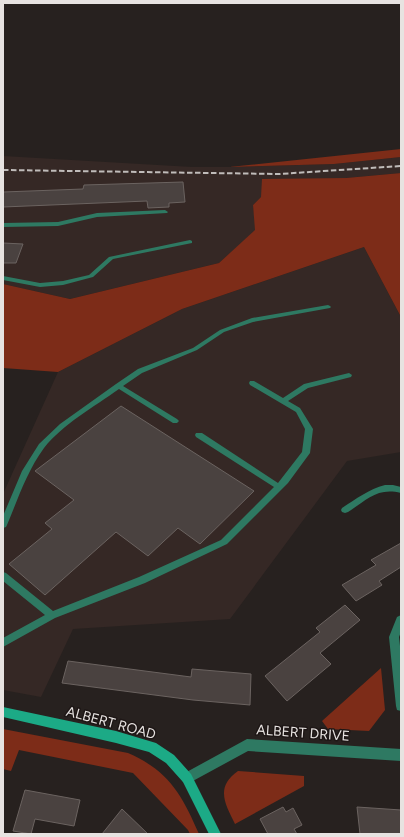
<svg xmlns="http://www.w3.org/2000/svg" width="404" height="837" font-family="Figtree,sans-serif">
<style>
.built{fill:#352825}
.green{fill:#7d2c18}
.building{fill:#4a4240;stroke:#6b6360}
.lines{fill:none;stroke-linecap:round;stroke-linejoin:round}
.lane{fill:#2e7962;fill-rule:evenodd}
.street{fill:#2e7962;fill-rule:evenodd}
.secondary{fill:#1caa86;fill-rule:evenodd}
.rail{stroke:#c0bcba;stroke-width:2;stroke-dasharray:5.5 2.5;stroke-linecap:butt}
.labels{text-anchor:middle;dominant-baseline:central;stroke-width:3;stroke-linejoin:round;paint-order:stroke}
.near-street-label{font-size:14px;fill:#e7e3e1;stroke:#1e1716}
</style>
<rect width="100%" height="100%" fill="#27211f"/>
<path class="built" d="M3 156 192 167H229L334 164 401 157V173L346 178 261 197 253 205 256 230 219 263 70 299 3 284Z
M364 247 401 317V452L347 461 230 619 73 629 41 697 3 690V494L58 372 182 309Z"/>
<path class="green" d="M401 149V157L334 164 229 167Z
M401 173V317L364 247 182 309 58 372 3 368V284L70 299 219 263 255 230 253 205 261 197 262 179 346 178Z
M381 668 385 710 369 731 328 729 322 721Z
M3 729 128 753C169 771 182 795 199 834H190L188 830 133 773 19 750 11 771 3 769Z
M238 771 304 776V786L235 824C225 804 215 787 238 771Z"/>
<path class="building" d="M183 182 185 202 169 203V207L148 208 147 201 3 207V192L83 189 84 185Z
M3 243 23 244 16 263H3Z
M121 406 254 491 200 544 178 528 148 556 116 532 45 595 9 564 52 529 45 523 74 500 35 471Z
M401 543V567L379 581 382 585 356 601 342 585 376 565 371 560Z
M345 605 360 620 320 653 331 664 287 701 265 676 320 632 316 628Z
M68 661 191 677 192 669 251 674 250 705 193 700 62 683Z
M25 790 80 800 74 826 35 819 31 834 13 831Z
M283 807 286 812 293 808 302 825 294 829 297 834H268L260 819Z
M357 807 401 810V834H360Z
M122 809 148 834H102Z"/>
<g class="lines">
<path class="lane" d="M165 210 168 212 167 213 97 217 58 226 3 227V223L58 222 97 213Z
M190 240 192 241V243L113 259 93 277 63 285 40 287 3 280V276L40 283 63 281 89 275 109 257Z
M328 305 330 306 331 307 330 308 253 322 224 332 197 350 142 373 123 386 177 419 179 421 177 423H173L119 389C94 407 63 424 44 448 27 471 18 499 7 525L6 527 3 528V516L22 471 39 444 60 424 116 384 138 369 193 348 220 330 252 318Z
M349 373 352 375 351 377 308 388 288 401 300 408 313 429 310 453 288 483 227 544 145 583 55 618 3 647V638L45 615 3 581V572L6 573 53 611 139 577 221 540 274 487 196 437 195 435 196 433H202L278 483 302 452 305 429 296 412 250 385 249 383 250 381H254L283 398 304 384Z
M385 485H393L401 487V493C377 487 367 500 348 512L345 513 342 512 341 510 342 508C356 499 369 489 385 485Z"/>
<path class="street" d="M401 615V632L399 637 401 655V711L397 710 396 706 389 637 397 617Z
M247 739 401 749V761L248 751 191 782 187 784 183 782 181 778 183 774Z"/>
<path class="secondary" d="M3 707 116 731 156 743 174 755 191 774 221 834H209L183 782 166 763 149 752 116 743 3 717Z"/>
<path class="rail" d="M3 170 279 174 401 166"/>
</g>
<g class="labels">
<g class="near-street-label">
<text transform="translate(111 723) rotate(15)">ALBERT ROAD</text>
<text transform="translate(303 733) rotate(4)">ALBERT DRIVE</text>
</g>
</g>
<rect width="404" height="837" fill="none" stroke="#e7e3e1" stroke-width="8"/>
</svg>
